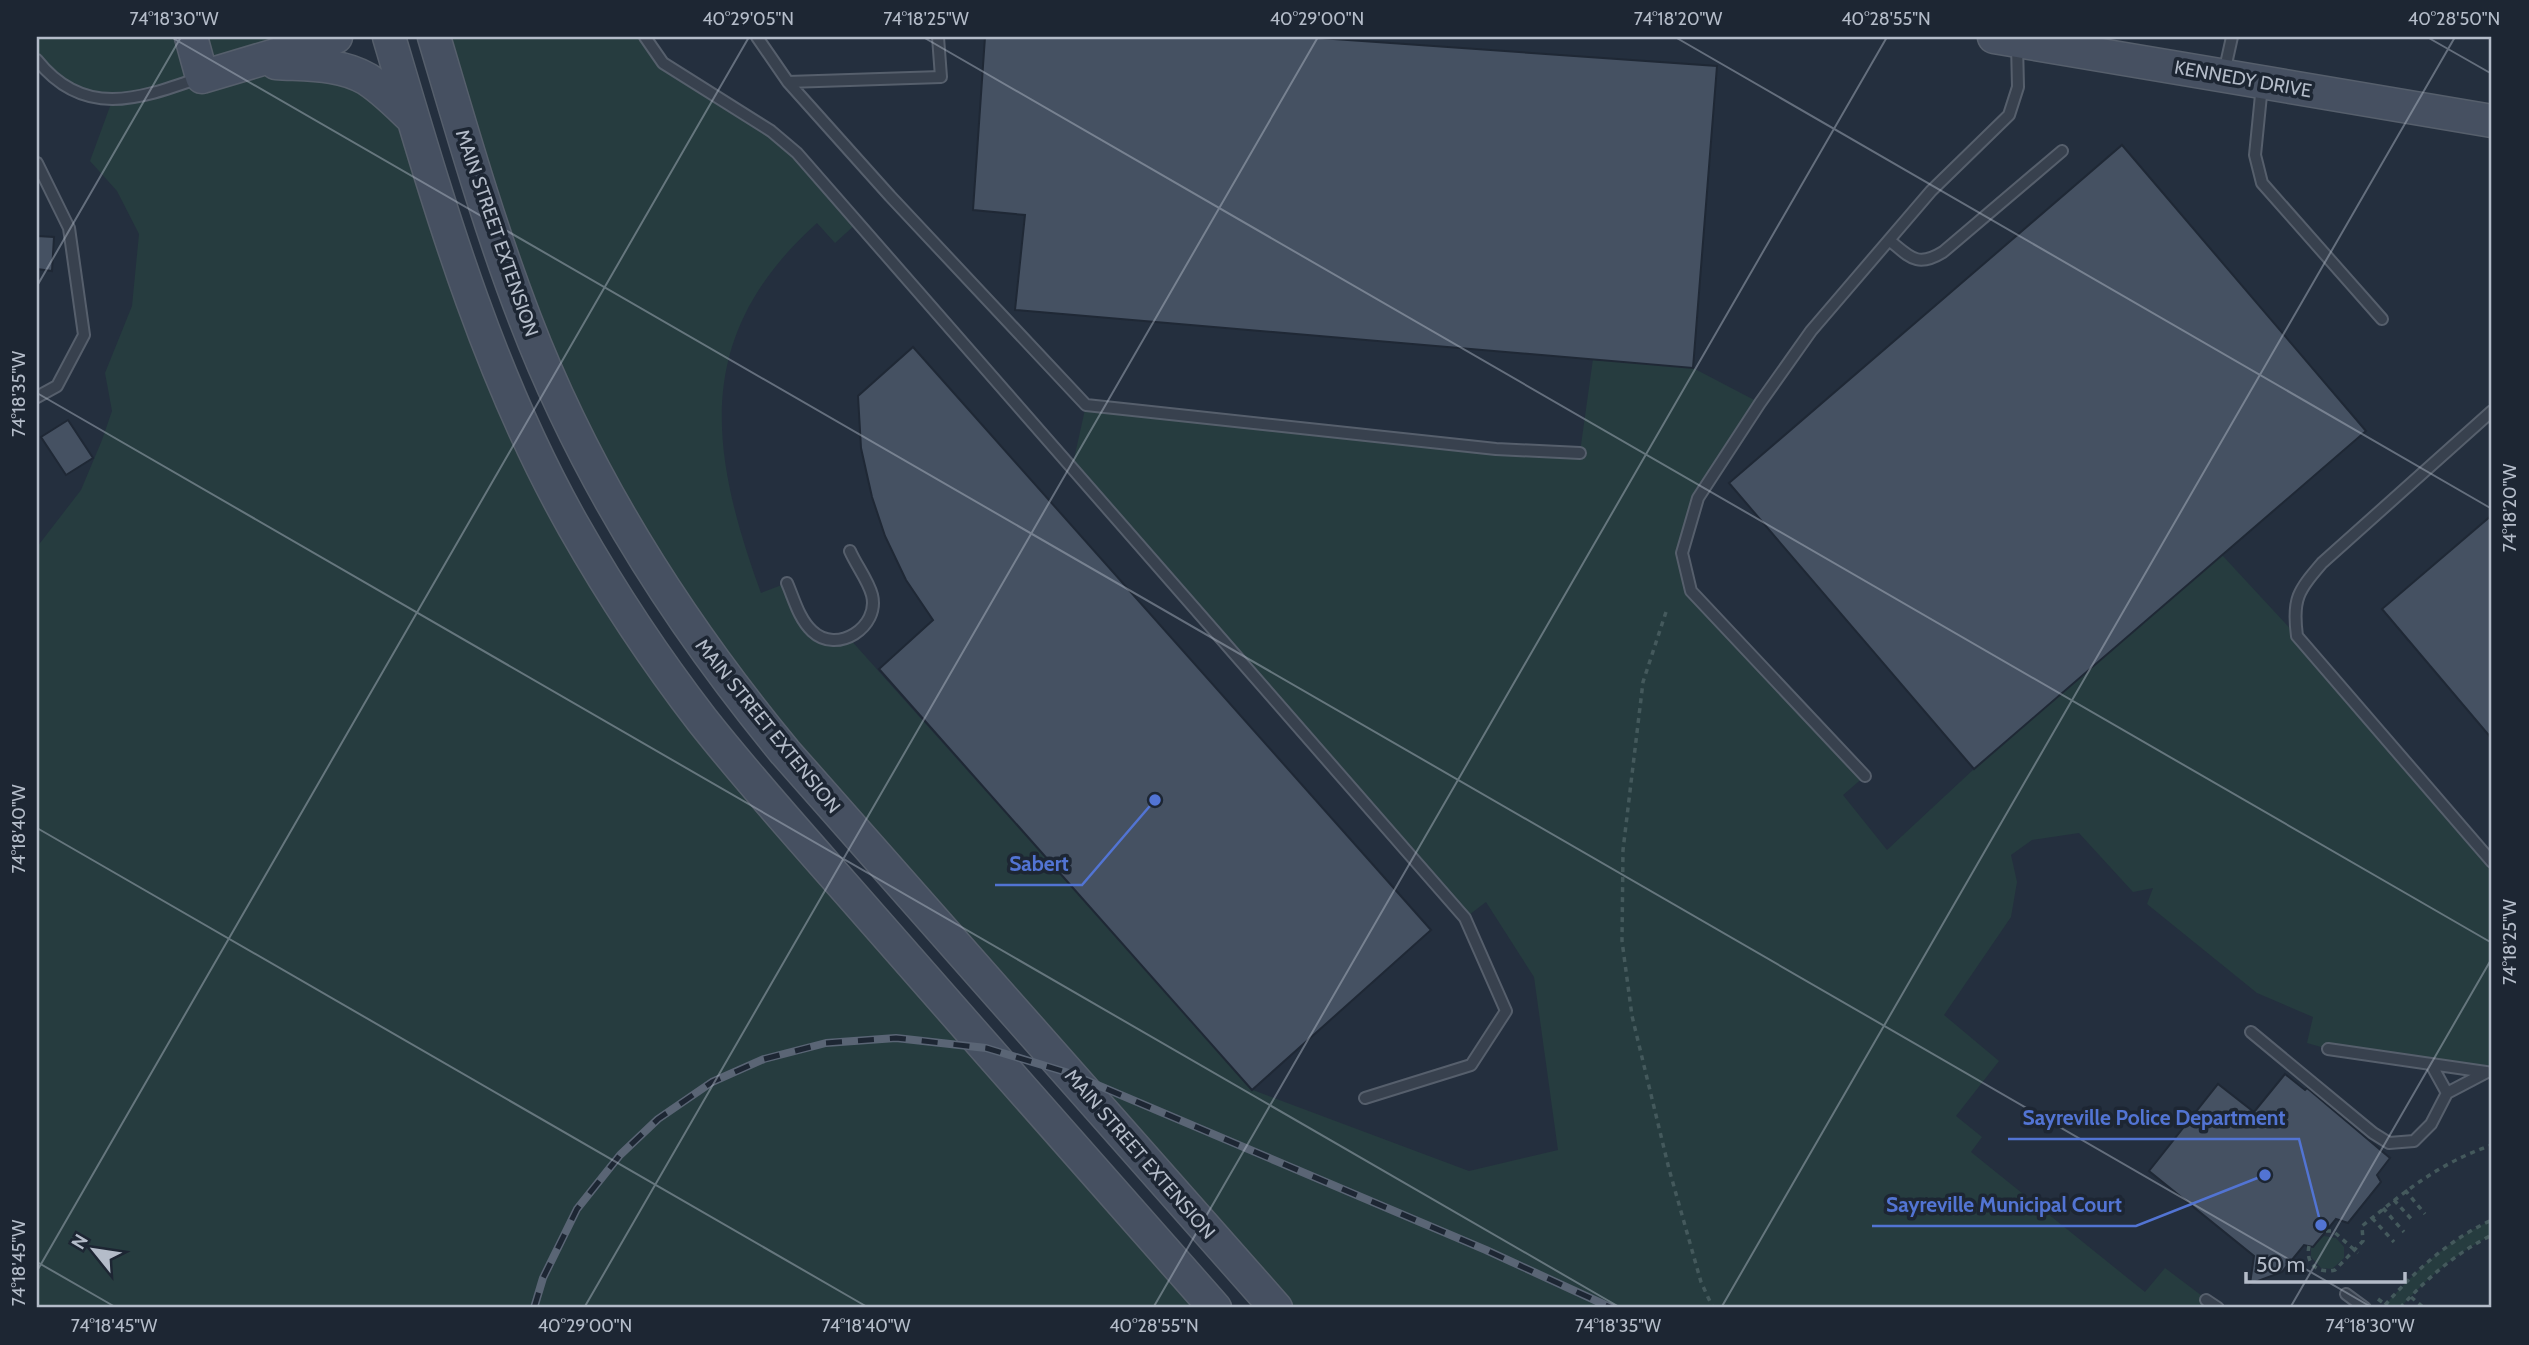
<svg xmlns="http://www.w3.org/2000/svg" width="2529" height="1345" font-family="Cabin,sans-serif">
<style>
.green{fill:#263c3f}
.building{fill:#455162;stroke:#1f2835;stroke-width:2}
.lines{fill:none;stroke-linecap:round;stroke-linejoin:round}
.lane-casing{stroke:#565f6c;stroke-width:14}
.secondary-casing{stroke:#565f6c;stroke-width:35}
.path{stroke:#44595c;stroke-width:3.5;stroke-dasharray:5 5;stroke-linecap:butt}
.lane{stroke:#38414e;stroke-width:10}
.secondary{stroke:#465061;stroke-width:32}
.rail-casing{stroke:#5a6575;stroke-width:8}
.rail{stroke:#1d2633;stroke-width:5;stroke-dasharray:16;stroke-linecap:butt}
.ticks{fill:none;stroke:#b4bcc9;stroke-width:2;stroke-opacity:0.45}
.labels{text-anchor:middle;dominant-baseline:central;stroke-width:7;stroke-linejoin:round;paint-order:stroke}
.street-label{font-size:19px;fill:#b4bcc9;stroke:#1d2633}
.leader{fill:none;stroke:#5274d3;stroke-width:2.5}
.callout-dot{fill:#5274d3;stroke:#1d2633;stroke-width:2.5}
.callout-label{font-size:21px;text-anchor:middle;font-weight:bold;fill:#5274d3;stroke:#1d2633;stroke-width:7;stroke-linejoin:round;paint-order:stroke}
.neatline{fill:none;stroke:#b4bcc9;stroke-width:2.5}
.ticks-label{font-size:18px;text-anchor:middle;fill:#b4bcc9}
</style>
<rect width="100%" height="100%" fill="#242f3e"/>
<path class="green" d="M37 37H336L259 60 385 92 612 591 1215 1308H37V547L81 490 102 440 112 411 105 373 132 306 139 234 117 191 90 161 112 101 85 94 37 60Z
M434 37H645L653 51 771 131 857 223 835 243 817 223C692 335 709 450 761 593L787 583 812 631 849 638 1253 1090 1469 1171 1558 1150 1534 977 1486 902 1465 918 1072 468 1086 405 1580 452 1593 359 1693 368 1760 403 1698 498 1682 553 1691 591 1865 776 1843 795 1887 850 1974 769 2222 555 2297 636 2492 862V1072L2328 1049 2307 1043 2313 1017 2257 993 2147 904 2153 888 2133 892 2079 833 2032 840 2011 855 2017 882 2011 917 1944 1015 1999 1061 1956 1116 1982 1137 1971 1152 2145 1292 2165 1268 2218 1308H1276L785 752 607 496Z
M2492 1220V1235C2456 1253 2427 1278 2400 1308H2390L2385 1305C2416 1270 2450 1239 2492 1220Z
M2324 1236 2336 1238 2344 1247V1258L2332 1269 2321 1268 2311 1257V1248Z"/>
<path class="building" d="M985 37H1305L1717 66 1693 368 1015 310 1025 215 973 210Z
M2122 145 2366 431 1974 769 1729 483Z
M37 236 54 237 52 271 37 269Z
M913 347 1431 930 1252 1090 879 669 933 620 906 580 885 536 872 497 861 448 858 396Z
M68 420 93 458 66 475 41 437Z
M2492 515V739L2382 609Z
M2285 1074 2305 1090 2307 1088 2390 1158 2377 1175 2381 1182 2348 1223 2336 1219 2313 1247 2304 1245 2282 1272 2250 1284 2254 1256 2149 1171 2218 1084 2254 1112Z"/>
<g class="lines">
<defs>
<path id="lane" d="M645 37 663 63 771 131 797 153 1465 918 1506 1011 1471 1065 1365 1098
M757 37 788 82 890 196 1086 405 1496 449 1580 453
M37 60C84 119 139 99 199 78
M2224 73 2232 37
M788 82 941 77 938 37
M2262 85 2255 155 2262 183 2382 319
M37 163 69 228 84 335 57 386 37 397
M1889 240C1910 257 1917 268 1943 252L2062 151
M2492 411 2322 563C2298 591 2292 599 2297 636L2492 862
M787 583C794 599 799 619 812 631 837 655 880 627 872 595 868 580 856 565 850 551
M1865 776 1691 591 1682 553 1698 498 1760 403 1811 331 1931 191 2009 115 2018 87 2017 44
M2251 1032 2373 1133 2389 1143 2414 1141 2431 1124 2447 1093 2487 1072
M2328 1049 2486 1072
M2431 1064 2447 1093
M2346 1294 2365 1308
M2206 1300 2218 1308"/>
<path id="secondary" d="M191 37 202 77 336 37
M389 37C439 205 487 374 574 527 612 594 655 659 702 720 758 791 819 857 878 925 990 1053 1103 1181 1215 1308
M434 37C462 131 489 226 525 319 586 478 677 621 785 752L1276 1308
M1994 37 2492 121
M276 63C306 65 340 63 367 79 384 90 399 105 413 119"/>
</defs>
<use href="#lane" class="lane-casing"/>
<use href="#secondary" class="secondary-casing"/>
<path class="path" d="M1666 612 1643 682 1623 850 1622 941 1632 1016 1669 1169 1701 1282 1713 1308
M2405 1190 2425 1214
M2394 1200 2414 1222
M2383 1208 2404 1232
M2372 1218 2394 1242
M2326 1231H2333L2358 1253
M2309 1246C2305 1264 2318 1274 2335 1270L2363 1241 2362 1226C2406 1191 2437 1164 2492 1145
M2411 1297 2424 1308
M2378 1299 2390 1308
M2385 1305C2416 1270 2450 1239 2492 1220
M2400 1308C2427 1278 2456 1253 2492 1235"/>
<use href="#lane" class="lane"/>
<use href="#secondary" class="secondary"/>
<defs>
<path id="rail" d="M534 1308 543 1278 577 1209 620 1155 658 1119 712 1082 764 1059 826 1043 896 1038 986 1048 1069 1073 1486 1250 1612 1308"/>
</defs>
<use href="#rail" class="rail-casing"/>
<use href="#rail" class="rail"/>
</g>
<path class="ticks" d="M171 37 2373 1308M923 37 2492 943M1675 37 2492 509M2427 37 2492 74M37 286 181 37M37 393 1621 1308M37 828 869 1308M37 1262 117 1308M37 1271 749 37M584 1308 1318 37M1153 1308 1887 37M1721 1308 2455 37M2290 1308 2492 958"/>
<g class="labels">
<g class="street-label">
<text transform="translate(2243 79) rotate(10)">KENNEDY DRIVE</text>
<text transform="translate(497 233) rotate(71)">MAIN STREET EXTENSION</text>
<text transform="translate(768 726) rotate(51)">MAIN STREET EXTENSION</text>
<text transform="translate(1140 1154) rotate(49)">MAIN STREET EXTENSION</text>
</g>
</g>
<path class="leader" d="M1155 800L1082 885H995M2321 1225L2299 1139H2008M2265 1175L2136 1226H1872"/>
<g class="callout-dot">
<circle cx="1155" cy="800" r="7"/>
<circle cx="2321" cy="1225" r="7"/>
<circle cx="2265" cy="1175" r="7"/>
</g>
<g class="callout-label">
<text x="1039" y="871">Sabert</text>
<text x="2154" y="1125">Sayreville Police Department</text>
<text x="2004" y="1212">Sayreville Municipal Court</text>
</g>
<rect width="2529" height="1345" fill="none" stroke="#1d2633" stroke-width="77"/>
<g transform="translate(94 1250) rotate(300)" stroke="#1d2633" stroke-width="5" paint-order="stroke">
<path d="M0-5L12 26L0 18L-12 26Z" fill="#b4bcc9"/>
<text y="-10" font-size="19" font-weight="bold" text-anchor="middle" fill="#b4bcc9">N</text>
</g>
<path d="M2246 1272v10h159v-10" fill="none" stroke="#b4bcc9" stroke-width="3.5"/>
<text x="2256" y="1272" font-size="21" fill="#b4bcc9" stroke="#1d2633" stroke-width="5" paint-order="stroke">50 m</text>
<rect x="38" y="38" width="2452" height="1268" class="neatline"/>
<g class="ticks-label">
<text x="174" y="25">74°18'30"W</text>
<text x="748" y="25">40°29'05"N</text>
<text x="926" y="25">74°18'25"W</text>
<text x="1317" y="25">40°29'00"N</text>
<text x="1678" y="25">74°18'20"W</text>
<text x="1886" y="25">40°28'55"N</text>
<text x="2454" y="25">40°28'50"N</text>
<text transform="translate(19 394) rotate(-90)" y="6">74°18'35"W</text>
<text transform="translate(2510 508) rotate(-90)" y="6">74°18'20"W</text>
<text transform="translate(19 829) rotate(-90)" y="6">74°18'40"W</text>
<text transform="translate(2510 942) rotate(-90)" y="6">74°18'25"W</text>
<text transform="translate(19 1263) rotate(-90)" y="6">74°18'45"W</text>
<text x="114" y="1332">74°18'45"W</text>
<text x="585" y="1332">40°29'00"N</text>
<text x="866" y="1332">74°18'40"W</text>
<text x="1154" y="1332">40°28'55"N</text>
<text x="1618" y="1332">74°18'35"W</text>
<text x="2370" y="1332">74°18'30"W</text>
</g>
</svg>
